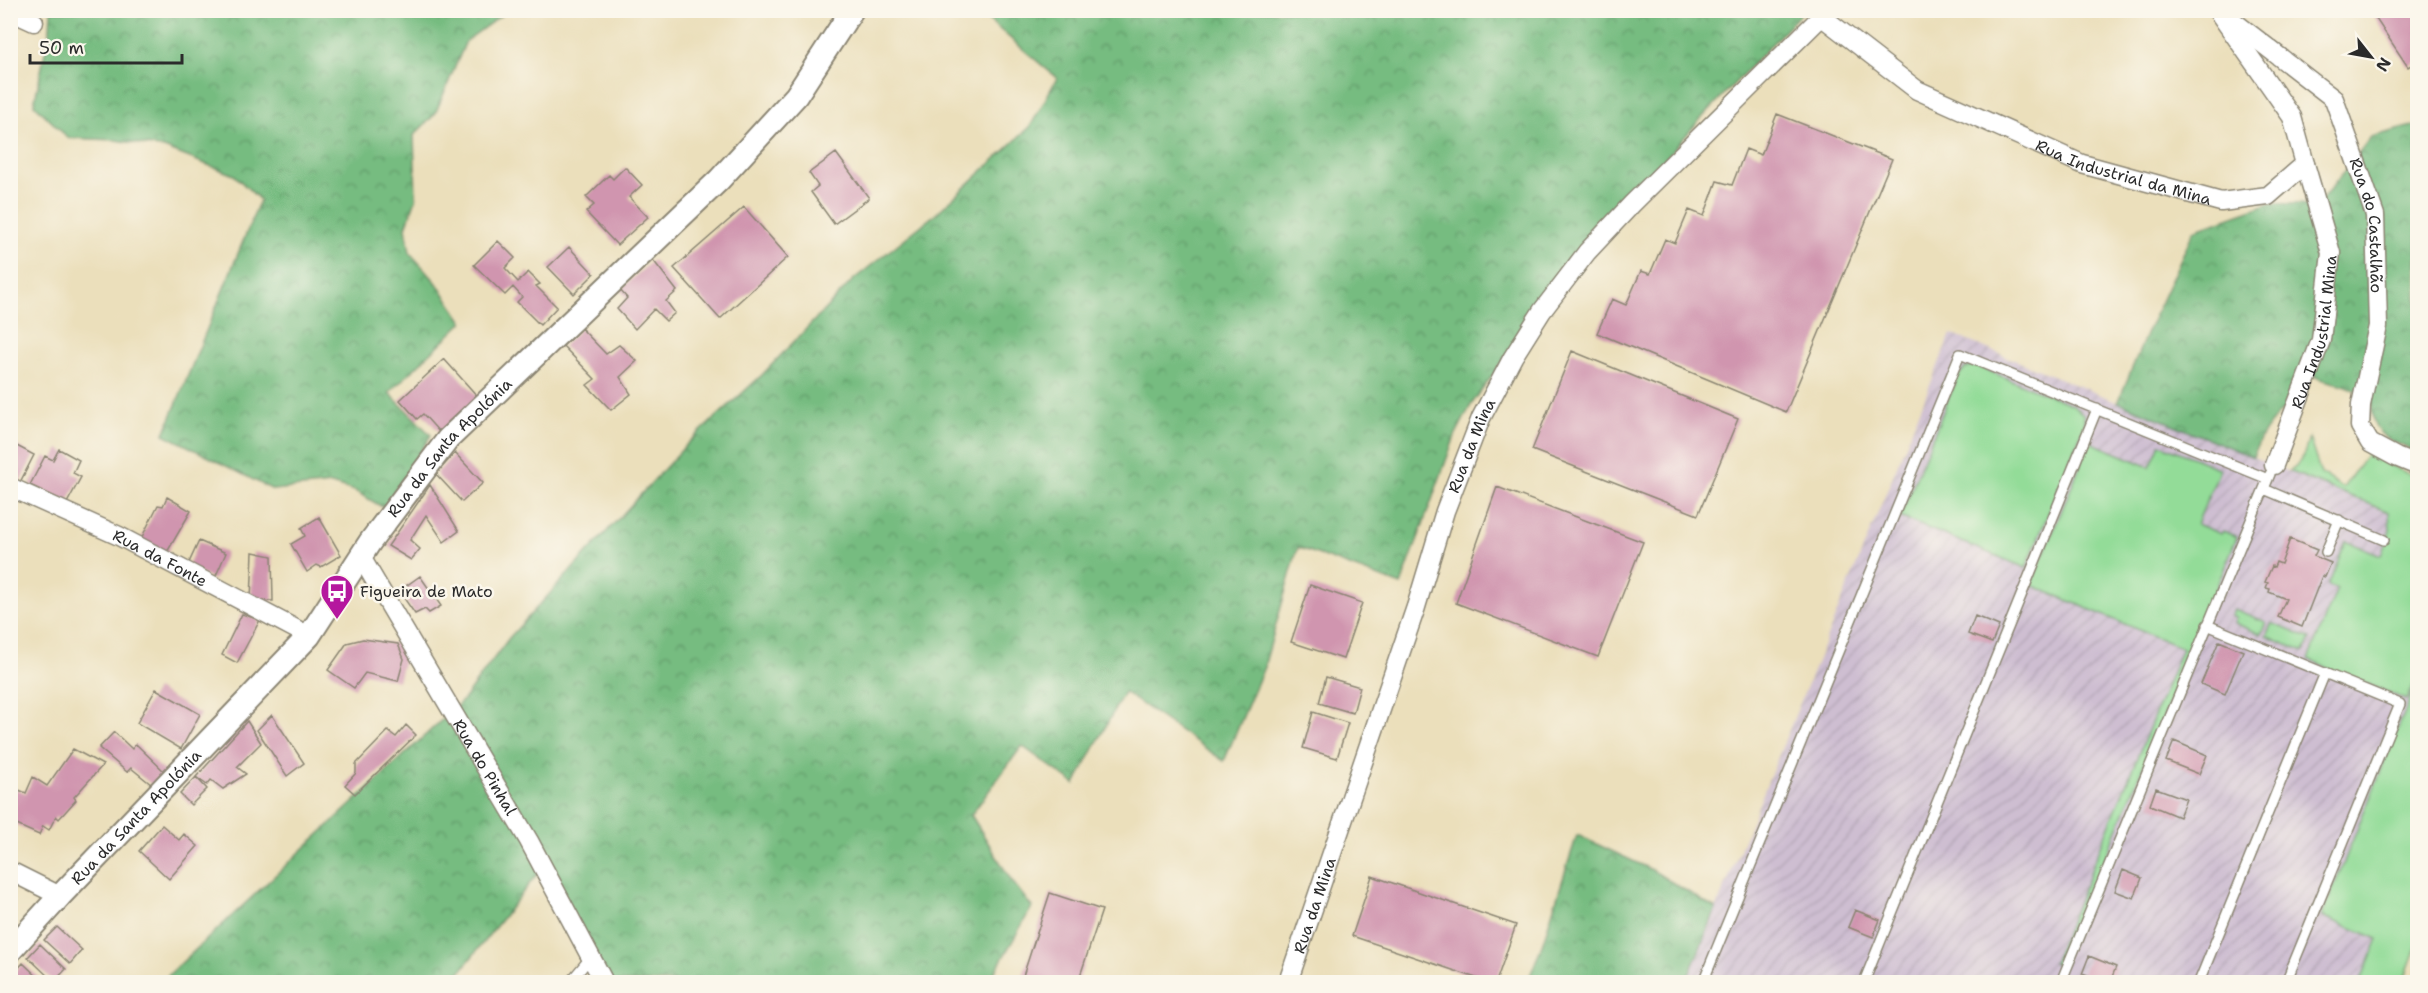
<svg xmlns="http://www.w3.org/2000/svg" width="2428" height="993" font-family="'Shantell Sans',sans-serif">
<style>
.industrial{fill:url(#industrial-furrows)}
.grass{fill:#93dc98;stroke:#5f8462;stroke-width:1.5}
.forest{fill:url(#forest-crowns);stroke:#507456;stroke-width:1.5}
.building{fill:#d095af}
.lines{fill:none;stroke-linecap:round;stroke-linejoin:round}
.service-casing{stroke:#8b8573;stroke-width:12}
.minor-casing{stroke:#8b8573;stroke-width:21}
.tertiary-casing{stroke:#8b8573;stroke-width:26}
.service{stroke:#fff;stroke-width:9}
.minor{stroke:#fff;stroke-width:18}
.tertiary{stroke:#fff;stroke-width:22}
.labels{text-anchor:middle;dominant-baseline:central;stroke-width:5;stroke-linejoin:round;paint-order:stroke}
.street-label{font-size:16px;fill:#2b2b2b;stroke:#fbf7ec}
.poi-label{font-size:16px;fill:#2b2b2b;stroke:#fbf7ec;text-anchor:start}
</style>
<defs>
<pattern id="industrial-furrows" width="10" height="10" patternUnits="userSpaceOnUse" patternTransform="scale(1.5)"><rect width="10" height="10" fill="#cebed1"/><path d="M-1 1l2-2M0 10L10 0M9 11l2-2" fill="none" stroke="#b1a3b4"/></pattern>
<pattern id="forest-crowns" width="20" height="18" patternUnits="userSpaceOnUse" patternTransform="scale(1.5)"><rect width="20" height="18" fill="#76bc80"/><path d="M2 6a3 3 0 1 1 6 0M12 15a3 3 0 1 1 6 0" fill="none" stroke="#619969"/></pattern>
</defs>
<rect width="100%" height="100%" fill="#fbf7ec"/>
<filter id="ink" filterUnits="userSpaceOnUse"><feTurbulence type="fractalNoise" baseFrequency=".0167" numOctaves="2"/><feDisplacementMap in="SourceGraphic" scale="12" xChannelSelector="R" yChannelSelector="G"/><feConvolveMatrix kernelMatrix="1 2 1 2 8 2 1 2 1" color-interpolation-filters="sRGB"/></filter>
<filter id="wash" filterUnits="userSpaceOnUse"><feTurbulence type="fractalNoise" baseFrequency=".008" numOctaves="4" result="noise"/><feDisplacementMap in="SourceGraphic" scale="24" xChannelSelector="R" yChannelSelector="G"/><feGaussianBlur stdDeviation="1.35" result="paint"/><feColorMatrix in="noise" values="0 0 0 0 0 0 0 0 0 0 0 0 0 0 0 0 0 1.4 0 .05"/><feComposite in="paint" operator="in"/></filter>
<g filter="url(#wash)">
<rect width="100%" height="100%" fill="#ebdfbb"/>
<path class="industrial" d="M1951 334 2417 524V682L2322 916 2378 939 2360 982H1686Z"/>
<path class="grass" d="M1972 366 1979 367 2073 405 2084 415V426L2026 568 1900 517 1957 378 1965 368Z
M2309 438 2321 474 2343 488 2367 454 2417 478 2418 675 2407 700 2308 660 2337 589 2328 585 2346 541 2381 555 2390 531 2389 512 2289 471C2302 463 2305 453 2309 438Z
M2090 442 2150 467 2160 444 2220 469 2197 524 2221 534 2223 531 2237 537 2061 966 2053 963 2182 648 2031 585Z
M2234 609 2266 622 2261 634 2234 623 2236 618 2231 616Z
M2272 623 2310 639 2304 652 2266 636Z
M2417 682V945L2403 982H2360L2378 939 2322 916Z"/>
<path class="forest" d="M51 11H507L466 41 435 114 414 135 416 199 406 227 410 253 436 282 463 322 389 393 431 435 384 508 355 491 331 484 273 490 164 434 260 200 234 175 164 148 115 140 68 138 34 104 50 29Z
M978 11H1803L1697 123 1578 257 1471 405 1455 436 1401 585 1298 547 1264 667 1224 761 1124 692 1075 784 1022 746 971 815 1011 880 1032 907 989 982H612L538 873 452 982H161L463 700 509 638 688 443 762 375 853 280 938 212 1030 127 1057 78Z
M2417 125V453C2389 438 2369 438 2372 400L2347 386 2320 379 2303 370C2298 381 2294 397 2287 405 2270 424 2261 431 2253 457L2118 402 2148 330 2194 230 2270 203 2318 205 2371 137Z
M1577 835 1652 870 1716 909 1686 982H1537L1530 976 1541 948Z"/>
<g id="blocks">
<path class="building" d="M2370 10H2418V61L2408 67Z
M1777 114 1892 159 1786 412 1597 333 1612 299 1626 305 1641 271 1650 274 1665 239 1675 243 1689 210 1704 216 1717 181 1732 185 1746 149 1761 155Z
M836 153 869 198 834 224 811 192 818 186 809 173Z
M625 167 642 185 629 197 648 217 617 245 586 212 594 205 586 197 609 175 613 179Z
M744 207 788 257 720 319 674 268Z
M498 241 515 258 505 268 518 282 528 272 540 284 536 286 557 307 540 325 517 302 522 297 513 287 505 295 474 265Z
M569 247 594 274 574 294 548 267Z
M653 260 677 291 666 301 675 313 666 321 654 309 635 329 617 309 627 298 620 290Z
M581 328 606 354 619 345 637 361 620 377 631 394 611 410 587 385 595 379 563 346Z
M1572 351 1738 419 1698 515 1532 450Z
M444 359 479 398 441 434 423 414 417 419 400 400Z
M15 445 34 455 17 488 10 485V453Z
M59 449 79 460 73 473 81 477 67 503 30 485 45 456 53 460Z
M455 453 483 483 462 502 436 474Z
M430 485 459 531 444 542 426 515 410 540 420 549 411 560 388 546Z
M1497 487 1643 542 1598 657 1456 603Z
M167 497 191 511 166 554 140 541 158 505 163 506Z
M319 517 341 555 321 567 317 565 307 572 291 544 305 536 301 528Z
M2290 539 2317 550 2314 556 2331 563 2325 577 2322 576 2302 627 2278 617 2286 599 2269 592 2270 589 2266 588 2268 583 2265 582 2272 566 2274 567 2276 562 2281 564Z
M199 541 226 553 214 580 187 567Z
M253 552 272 556 273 601 251 600Z
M420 576 441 606 429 613 425 609 415 614 399 591Z
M1310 585 1362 603 1343 659 1291 642Z
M242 614 260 620 237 663 222 655Z
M1975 616 1999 626 1992 643 1968 634Z
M363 639 398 644 404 659 398 681 365 673 354 688 328 670 347 643Z
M2219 641 2243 651 2225 694 2201 684Z
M1326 677 1360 687 1353 713 1319 703Z
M156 689 200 714 181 749 137 723Z
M1313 712 1348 723 1337 758 1303 748Z
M272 715 304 763 287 776 257 730Z
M247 721 261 743 237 767 246 774 223 789 211 780 207 785 196 777Z
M406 725 416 735 355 794 345 785 356 773V764L388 731 396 737Z
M114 732 132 749 136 744 169 776 157 789 131 768 127 772 99 748Z
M2174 741 2207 755 2199 774 2166 761Z
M73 749 103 765 74 797 76 800 59 819 56 816 49 830 43 826 39 835 10 822V796L14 788 26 793 33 777 47 786Z
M196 777 207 789 191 805 180 794Z
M2156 788 2186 799 2179 817 2150 805Z
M162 825 179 840 184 834 198 846 169 879 139 851Z
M2123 870 2142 878 2134 898 2115 891Z
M1372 876 1516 925 1496 982H1488L1352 936Z
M1050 893 1102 910 1078 982H1021Z
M1855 910 1880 920 1873 937 1848 927Z
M57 927 82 950 70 964 44 940Z
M40 944 66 969 54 982 28 957Z
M2089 956 2116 967 2110 982H2104L2082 974Z
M23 963 43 982H10V977Z"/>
</g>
</g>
<g filter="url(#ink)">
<use href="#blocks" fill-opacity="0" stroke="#8b8573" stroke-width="1.5"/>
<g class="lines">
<defs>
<path id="service" d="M2264 489 2384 540
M2326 552 2339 520
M2207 625 2400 704 2286 982
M570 982 591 957
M1703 982 1960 354 2268 479
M1864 982 2097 409
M2061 982 2270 474
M2199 982 2325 673"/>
<g id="minor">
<path d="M10 11 34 22"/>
<path id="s1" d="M1821 16 1917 90 2082 164 2221 202 2268 196 2305 164 2292 117 2217 10"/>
<path id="s2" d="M2228 17 2334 99 2375 215 2378 326 2361 405 2360 426 2370 443 2396 457 2418 466"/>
<path id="s3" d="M2274 465 2321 340 2331 253 2305 164"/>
<path id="s4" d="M10 487 119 536 309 636"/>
<path id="s5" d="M361 557 529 841 604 982"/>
<path d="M10 871 60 896"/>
<path id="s6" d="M1288 982 1416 607 1445 511 1481 418 1513 357 1542 311 1587 252 1632 204 1828 10"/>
</g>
<g id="tertiary">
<path id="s7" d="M10 951 60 896 309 636 370 542 448 439 719 180 796 96 852 10"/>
</g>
</defs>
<use href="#service" class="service-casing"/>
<use href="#minor" class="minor-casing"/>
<use href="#tertiary" class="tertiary-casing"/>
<use href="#service" class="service"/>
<use href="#minor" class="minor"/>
<use href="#tertiary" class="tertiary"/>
</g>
</g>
<defs>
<symbol id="bus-pin" viewBox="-11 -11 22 30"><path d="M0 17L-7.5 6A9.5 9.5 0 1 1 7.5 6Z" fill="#b5179e" stroke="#fbf7ec"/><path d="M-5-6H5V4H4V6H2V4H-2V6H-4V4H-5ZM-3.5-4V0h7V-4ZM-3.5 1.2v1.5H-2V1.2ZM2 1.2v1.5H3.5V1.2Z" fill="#fff"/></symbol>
</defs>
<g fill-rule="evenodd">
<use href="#bus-pin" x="318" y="572" width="38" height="52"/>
</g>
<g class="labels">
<g class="street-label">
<text stroke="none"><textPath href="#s1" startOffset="344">Rua Industrial da Mina</textPath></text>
<text stroke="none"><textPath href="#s2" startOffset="266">Rua do Castalhão</textPath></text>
<text stroke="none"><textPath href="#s3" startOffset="140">Rua Industrial Mina</textPath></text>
<text stroke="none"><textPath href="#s6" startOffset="567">Rua da Mina</textPath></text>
<text stroke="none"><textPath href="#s7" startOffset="670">Rua da Santa Apolónia</textPath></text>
<text stroke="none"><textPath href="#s4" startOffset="166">Rua da Fonte</textPath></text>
<text stroke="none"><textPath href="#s5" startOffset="244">Rua do Pinhal</textPath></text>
<text stroke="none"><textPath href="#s7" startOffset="184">Rua da Santa Apolónia</textPath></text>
<text stroke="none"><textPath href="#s6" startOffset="81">Rua da Mina</textPath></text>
</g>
<g class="poi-label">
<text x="360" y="591">Figueira de Mato</text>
</g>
</g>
<rect width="2428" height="993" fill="none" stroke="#fbf7ec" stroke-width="36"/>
<g transform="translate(2371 57) rotate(121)" stroke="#fbf7ec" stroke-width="4.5" paint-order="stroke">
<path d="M0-4.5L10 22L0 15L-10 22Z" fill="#2b2b2b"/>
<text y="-9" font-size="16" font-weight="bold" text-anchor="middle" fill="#2b2b2b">N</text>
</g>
<path d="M30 54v9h152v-9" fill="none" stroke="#2b2b2b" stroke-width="3"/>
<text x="39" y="54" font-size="18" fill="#2b2b2b" stroke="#fbf7ec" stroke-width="4.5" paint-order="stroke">50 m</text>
</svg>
